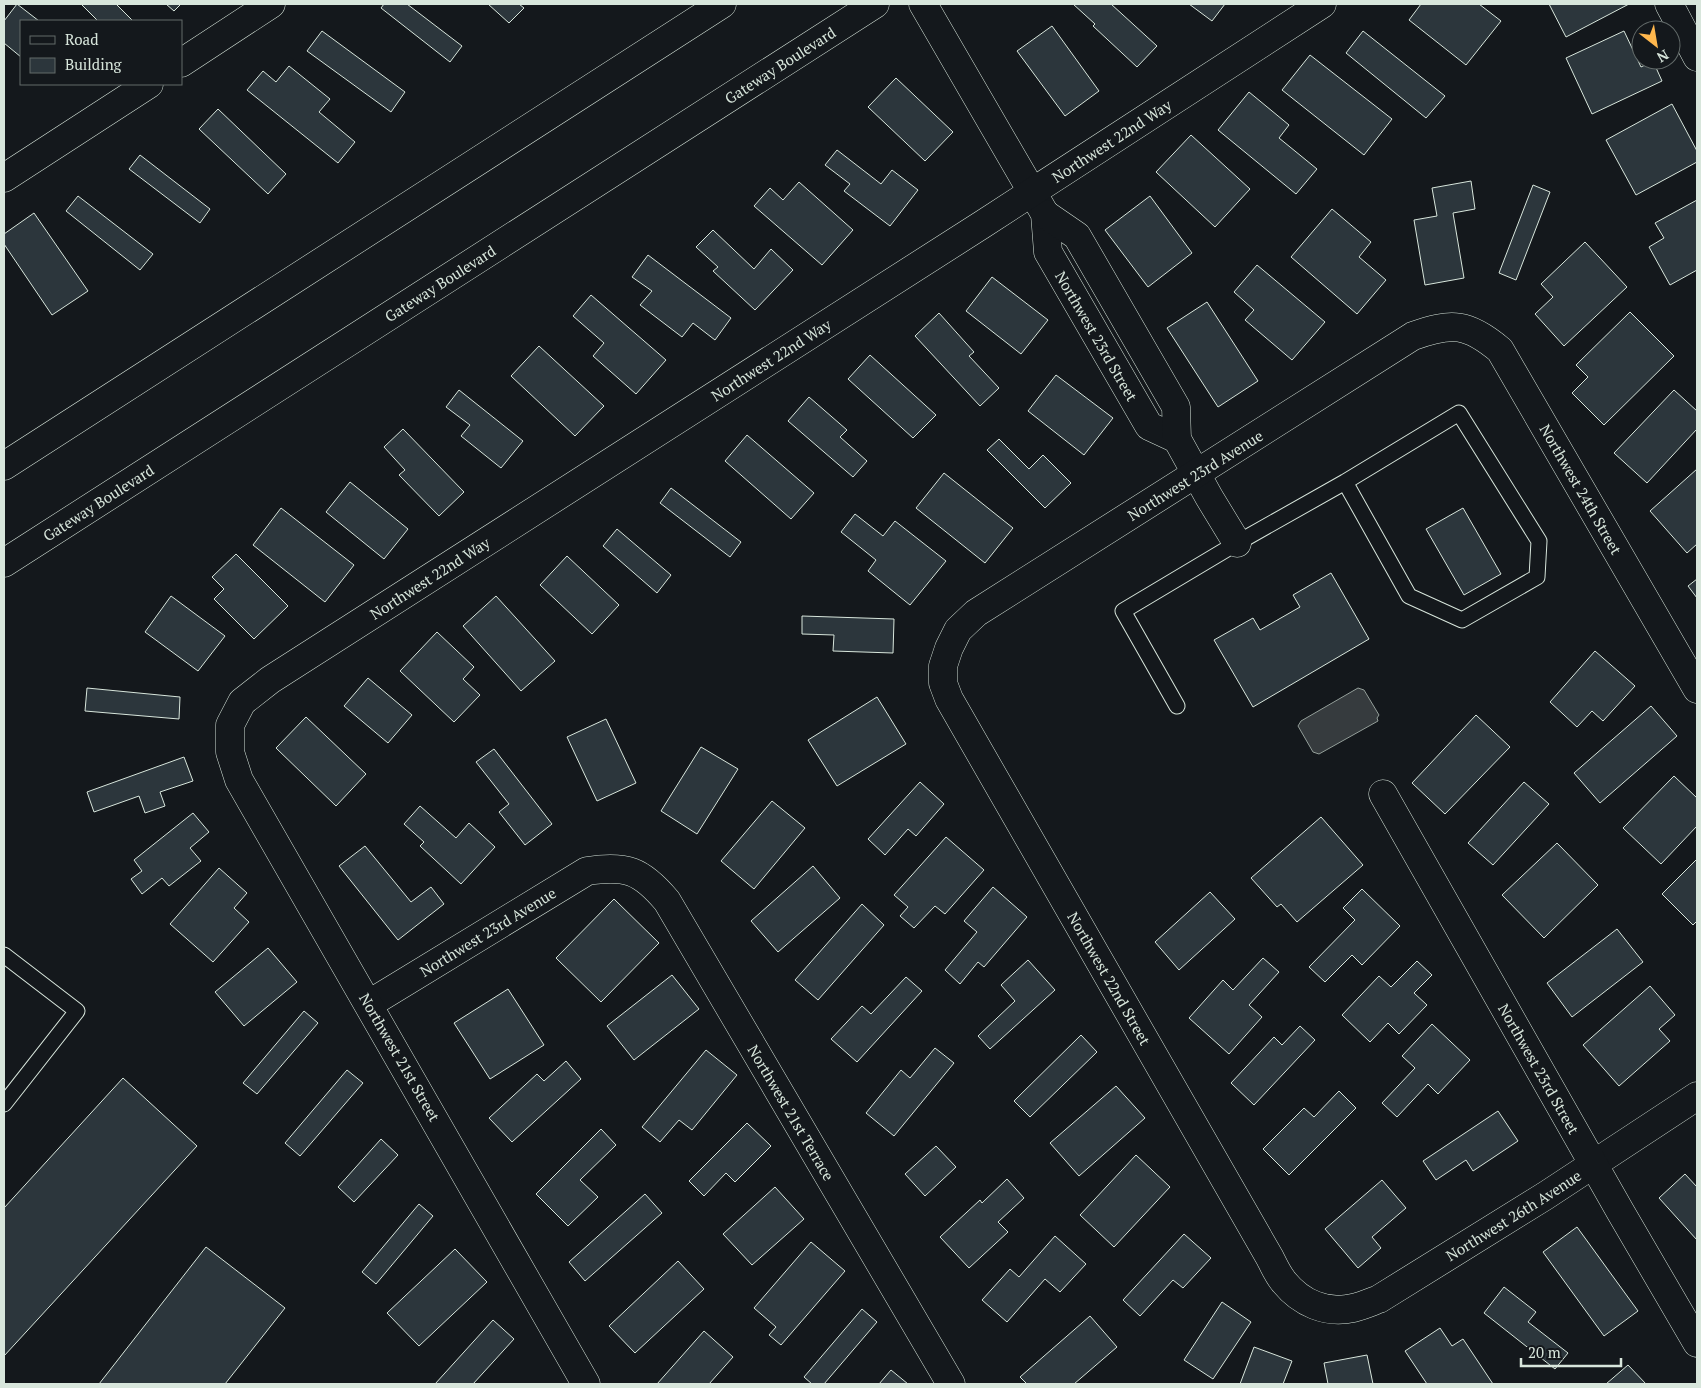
<svg xmlns="http://www.w3.org/2000/svg" width="1701" height="1388" font-family="'PT Serif',serif">
<style>
.water{fill:#363b3e;stroke:#939e99}
.building{fill:#2c363c;stroke:#d8e6dc}
.lines{fill:none;stroke-linecap:round;stroke-linejoin:round}
.lane-casing{stroke:#d8e6dc;stroke-width:17}
.street-casing{stroke:#d8e6dc;stroke-width:29}
.secondary-casing{stroke:#d8e6dc;stroke-width:29}
.lane{stroke:#14181c;stroke-width:15}
.street{stroke:#14181c;stroke-width:28}
.secondary{stroke:#14181c;stroke-width:28}
.labels{text-anchor:middle;dominant-baseline:central;stroke-width:4;stroke-linejoin:round;paint-order:stroke}
.street-label{font-size:15px;fill:#d8e6dc;stroke:#14181c}
</style>
<rect width="100%" height="100%" fill="#14181c"/>
<path class="water" d="M1358 688 1364 690 1379 715 1377 718 1378 721 1319 754 1313 752 1298 726 1301 721Z"/>
<path class="building" d="M17 4 39 21H21V57L4 43V21Z
M81 4H116L133 21H98Z
M166 4H181L174 11Z
M384 4H407L462 46 450 62 381 8Z
M488 4H519L524 8 509 23Z
M1073 4H1111L1157 46 1137 67 1093 26 1095 24Z
M1189 4H1225L1212 21Z
M1421 4H1479L1501 21 1466 65 1409 20Z
M1549 4H1629L1566 37Z
M1052 26 1099 91 1065 116 1017 51Z
M322 31 405 92 391 112 307 51Z
M1363 31 1445 96 1426 118 1346 53Z
M1624 31 1641 67 1653 61 1662 81 1592 114 1566 58Z
M1310 55 1392 119 1364 155 1282 90Z
M289 66 330 99 319 112 355 142 338 163 247 90 263 71 276 82Z
M896 78 953 132 925 161 868 107Z
M1249 92 1289 125 1279 138 1317 169 1296 194 1218 130Z
M1672 104 1697 151V162L1636 195 1606 140Z
M218 109 286 174 268 194 199 129Z
M1191 135 1250 189 1215 227 1156 172Z
M837 150 881 184 892 170 918 190 890 226 844 191 850 184 825 165Z
M140 155 210 209 200 223 129 169Z
M1471 181 1475 209 1453 213 1464 278 1425 285 1414 220 1437 216 1432 188Z
M799 182 853 230 822 265 754 206 770 188 783 200Z
M1533 185 1550 192 1516 280 1499 273Z
M78 196 153 254 140 270 66 211Z
M1150 196 1192 253 1148 287 1105 230Z
M1697 200V270L1670 285 1649 247 1664 238 1655 223Z
M1332 209 1371 242 1359 257 1386 280 1357 314 1291 257Z
M34 213 88 291 52 315 4 244V234Z
M713 230 754 269 771 249 793 270 755 310 713 271 718 267 696 247Z
M1585 242 1627 287 1564 346 1535 314 1553 297 1541 284Z
M648 255 731 318 715 340 693 323 682 337 640 305 652 291 632 277Z
M1257 265 1325 322 1292 360 1245 320 1254 310 1234 292Z
M992 277 1048 320 1021 354 966 311Z
M591 295 666 360 636 394 593 356 604 343 573 316Z
M1207 302 1258 381 1218 407 1167 328Z
M1630 312 1674 356 1604 425 1572 393 1588 377 1576 365Z
M939 313 974 352 969 356 999 388 980 406 915 336Z
M539 346 604 406 575 436 511 376Z
M870 355 936 415 913 438 848 379Z
M1056 375 1113 418 1084 455 1028 411Z
M459 390 523 441 501 468 461 436 470 425 446 407Z
M1674 390 1697 411V429L1647 483 1614 453Z
M809 397 847 430 840 437 867 461 853 477 788 421Z
M403 429 464 492 439 516 399 475 405 470 384 447Z
M747 435 814 493 791 519 725 461Z
M999 439 1029 469 1043 455 1071 483 1045 508 987 450Z
M1697 469V544L1687 553 1650 511Z
M944 473 1013 528 985 563 916 508Z
M350 482 408 529 384 559 326 512Z
M671 488 741 542 730 557 660 503Z
M281 508 354 565 325 602 253 545Z
M1463 508 1501 574 1464 595 1426 529Z
M855 514 883 536 895 521 946 561 910 605 868 571 876 560 841 532Z
M617 529 671 575 657 593 603 546Z
M236 554 288 606 254 639 214 599 224 589 212 577Z
M567 556 619 605 592 634 540 585Z
M1331 573 1369 639 1253 707 1214 640 1253 618 1260 630 1300 607 1293 595Z
M1697 579V598L1688 586Z
M171 596 225 636 198 671 145 632Z
M496 596 555 661 521 691 463 626Z
M802 616 894 619 893 653 833 651 834 635 802 634Z
M437 632 474 667 463 679 480 695 454 722 400 671Z
M1595 651 1635 686 1603 721 1592 711 1577 727 1550 702Z
M368 678 412 715 388 743 344 706Z
M87 688 180 697 179 719 85 711Z
M877 697 906 744 837 786 808 740Z
M1651 706 1677 736 1600 803 1574 773Z
M1476 715 1510 747 1445 814 1412 783Z
M306 717 366 774 336 806 276 748Z
M606 719 636 783 597 801 567 737Z
M701 747 738 769 697 834 661 811Z
M494 749 552 824 525 845 499 812 509 804 476 762Z
M184 757 193 781 160 792 165 806 145 813 139 796 94 812 87 792Z
M1674 776 1697 798V826L1661 864 1623 828Z
M920 782 944 804 916 836 908 829 885 855 868 839Z
M1524 782 1549 804 1493 865 1468 843Z
M772 801 805 828 754 889 721 861Z
M420 806 456 838 469 823 495 847 461 884 420 846 424 842 404 824Z
M193 813 209 832 190 848 201 861 169 886 162 878 142 894 131 879 142 871 134 860Z
M1321 817 1363 865 1297 922 1281 904 1277 907 1251 878Z
M946 837 984 870 945 914 935 906 914 928 900 916 908 907 894 895Z
M1557 843 1598 885 1544 938 1502 895Z
M365 846 411 902 431 887 444 904 398 940 339 866Z
M1697 859V921L1693 925 1662 894Z
M813 866 840 898 778 952 751 921Z
M219 868 247 893 234 908 249 922 213 962 170 924Z
M993 887 1027 917 984 967 978 962 960 984 945 970 977 932 964 921Z
M1362 889 1400 926 1362 965 1352 955 1325 982 1309 967 1355 920 1343 908Z
M1210 892 1235 919 1179 970 1155 942Z
M614 899 659 943 601 1002 556 958Z
M862 904 884 925 818 1000 795 980Z
M1617 929 1643 962 1572 1017 1547 983Z
M268 948 297 982 244 1026 215 992Z
M1263 958 1279 972 1249 1005 1262 1017 1229 1054 1189 1018 1223 980 1233 990Z
M1028 960 1055 990 990 1049 978 1036 1015 1001 1001 985Z
M1417 961 1432 975 1414 993 1427 1005 1399 1034 1388 1023 1370 1042 1342 1015 1379 976 1391 987Z
M672 975 699 1009 634 1060 607 1026Z
M906 977 922 991 857 1062 831 1039 862 1006 871 1014Z
M1650 986 1675 1015 1659 1029 1670 1041 1619 1086 1583 1045Z
M508 989 544 1045 490 1079 454 1023Z
M304 1011 318 1023 257 1094 243 1083Z
M1432 1024 1470 1060 1438 1094 1428 1084 1397 1117 1382 1103 1415 1068 1402 1056Z
M1300 1026 1315 1040 1254 1105 1231 1083 1274 1037 1282 1045Z
M1081 1035 1097 1052 1030 1117 1014 1101Z
M935 1048 954 1063 894 1136 866 1113 901 1070 910 1078Z
M706 1050 737 1075 692 1130 679 1120 660 1142 642 1127Z
M566 1061 581 1079 512 1142 489 1118 537 1074 544 1081Z
M347 1070 363 1083 300 1156 285 1143Z
M123 1078 197 1146 4 1356V1208Z
M1116 1086 1145 1118 1079 1176 1050 1143Z
M1339 1091 1356 1108 1289 1175 1263 1149 1304 1108 1314 1117Z
M1498 1111 1518 1141 1473 1171 1466 1160 1436 1180 1423 1161Z
M747 1123 771 1146 735 1182 726 1173 704 1196 689 1181Z
M601 1129 616 1145 580 1180 598 1197 568 1226 536 1194Z
M381 1139 398 1155 354 1202 338 1187Z
M936 1146 956 1167 925 1196 905 1174Z
M1136 1155 1170 1187 1114 1247 1080 1215Z
M1685 1174 1697 1187V1240L1659 1198Z
M1007 1179 1024 1198 998 1222 1008 1232 969 1268 940 1237 980 1200 982 1203Z
M1382 1180 1406 1208 1372 1237 1381 1248 1358 1268 1325 1229Z
M775 1187 804 1219 752 1265 723 1234Z
M645 1194 662 1213 585 1281 569 1262Z
M419 1204 433 1216 376 1284 362 1272Z
M1577 1227 1638 1311 1604 1336 1543 1252Z
M1184 1234 1211 1258 1183 1288 1173 1280 1140 1316 1123 1300Z
M1055 1236 1086 1264 1060 1292 1045 1279 1007 1322 982 1300 1010 1269 1019 1277Z
M811 1242 845 1271 781 1345 769 1335 776 1327 754 1308Z
M206 1247 285 1308 225 1384H99Z
M455 1249 487 1282 419 1346 387 1313Z
M678 1261 704 1289 635 1353 609 1326Z
M1504 1287 1536 1312 1528 1322 1568 1353 1555 1369 1484 1313Z
M1222 1302 1251 1322 1213 1379 1184 1360Z
M862 1309 877 1322 824 1384H812L804 1377Z
M1090 1316 1117 1347 1074 1384H1027L1020 1377Z
M493 1320 514 1339 473 1384H435Z
M1440 1328 1452 1346 1463 1339 1493 1384H1427L1405 1351Z
M704 1331 733 1357 709 1384H657Z
M1254 1347 1292 1361 1283 1384H1240Z
M1367 1355 1373 1384H1328L1324 1363Z
M1628 1365 1646 1384H1606Z
M891 1370 908 1384H879Z"/>
<g class="lines">
<defs>
<path id="lane" d="M1177 706 1123 611 1237 543 1345 482 1459 413 1539 541 1537 577 1462 620 1409 596 1345 482
M4 955 77 1011 4 1104"/>
<g id="street">
<path id="s1" d="M923 4 1045 214 1048 252 1149 426 1177 439"/>
<path d="M1669 4 1697 57"/>
<path d="M181 63 271 4"/>
<path d="M4 178 149 84"/>
<path d="M1045 214 1077 236 1176 407 1177 439 1209 497 1237 543"/>
<path id="s2" d="M1697 689 1500 350C1468 323 1452 322 1413 336L976 613 958 630 949 648 943 666V683L949 699 1270 1258C1274 1266 1278 1275 1284 1282 1301 1303 1326 1314 1353 1308 1362 1306 1371 1302 1379 1299L1545 1196 1697 1096"/>
<path id="s3" d="M1383 794 1620 1211 1697 1343"/>
<path id="s4" d="M369 1004 587 871C626 865 641 870 667 901L951 1384"/>
<path id="s5" d="M586 1384 239 780 230 752V725L242 702 270 680 983 224 1322 4"/>
</g>
<g id="secondary">
<path d="M4 466 722 4"/>
<path id="s6" d="M4 563 875 4"/>
</g>
</defs>
<use href="#lane" class="lane-casing"/>
<use href="#street" class="street-casing"/>
<use href="#secondary" class="secondary-casing"/>
<use href="#lane" class="lane"/>
<use href="#street" class="street"/>
<use href="#secondary" class="secondary"/>
</g>
<g class="labels">
<g class="street-label">
<text stroke="none"><textPath href="#s6" startOffset="922">Gateway Boulevard</textPath></text>
<text stroke="none"><textPath href="#s5" startOffset="1814">Northwest 22nd Way</textPath></text>
<text stroke="none"><textPath href="#s6" startOffset="518">Gateway Boulevard</textPath></text>
<text stroke="none"><textPath href="#s1" startOffset="378">Northwest 23rd Street</textPath></text>
<text stroke="none"><textPath href="#s5" startOffset="1409">Northwest 22nd Way</textPath></text>
<text transform="translate(1195 475) rotate(-32)">Northwest 23rd Avenue</text>
<text transform="translate(1581 489) rotate(60)">Northwest 24th Street</text>
<text stroke="none"><textPath href="#s6" startOffset="112">Gateway Boulevard</textPath></text>
<text stroke="none"><textPath href="#s5" startOffset="1004">Northwest 22nd Way</textPath></text>
<text stroke="none"><textPath href="#s4" startOffset="139">Northwest 23rd Avenue</textPath></text>
<text stroke="none"><textPath href="#s2" startOffset="1424">Northwest 22nd Street</textPath></text>
<text transform="translate(400 1057) rotate(60)">Northwest 21st Street</text>
<text stroke="none"><textPath href="#s3" startOffset="316">Northwest 23rd Street</textPath></text>
<text stroke="none"><textPath href="#s4" startOffset="592">Northwest 21st Terrace</textPath></text>
<text stroke="none"><textPath href="#s2" startOffset="2038">Northwest 26th Avenue</textPath></text>
</g>
</g>
<rect width="1701" height="1388" fill="none" stroke="#d8e6dc" stroke-width="10"/>
<rect x="20" y="20" width="162" height="65" fill="#14181c" stroke="#626a69"/>
<rect x="30" y="36" width="25" height="8" fill="#14181c" stroke="#626a69"/>
<text x="65" y="45" font-size="15" fill="#d8e6dc">Road</text>
<rect x="30" y="58" width="25" height="15" fill="#2c363c" stroke="#626a69"/>
<text x="65" y="70" font-size="15" fill="#d8e6dc">Building</text>
<g transform="translate(1656 45) rotate(149)"><circle r="24" fill="#14181c" stroke="#626a69"/>
<path d="M0-4L9 19L0 12L-9 19Z" fill="#ffb74d"/>
<text y="-8" font-size="14" font-weight="bold" text-anchor="middle" fill="#d8e6dc">N</text>
</g>
<path d="M1521 1358v8h100v-8" fill="none" stroke="#d8e6dc" stroke-width="2.5"/>
<text x="1528" y="1358" font-size="15" fill="#d8e6dc" stroke="#14181c" stroke-width="4" paint-order="stroke">20 m</text>
</svg>
